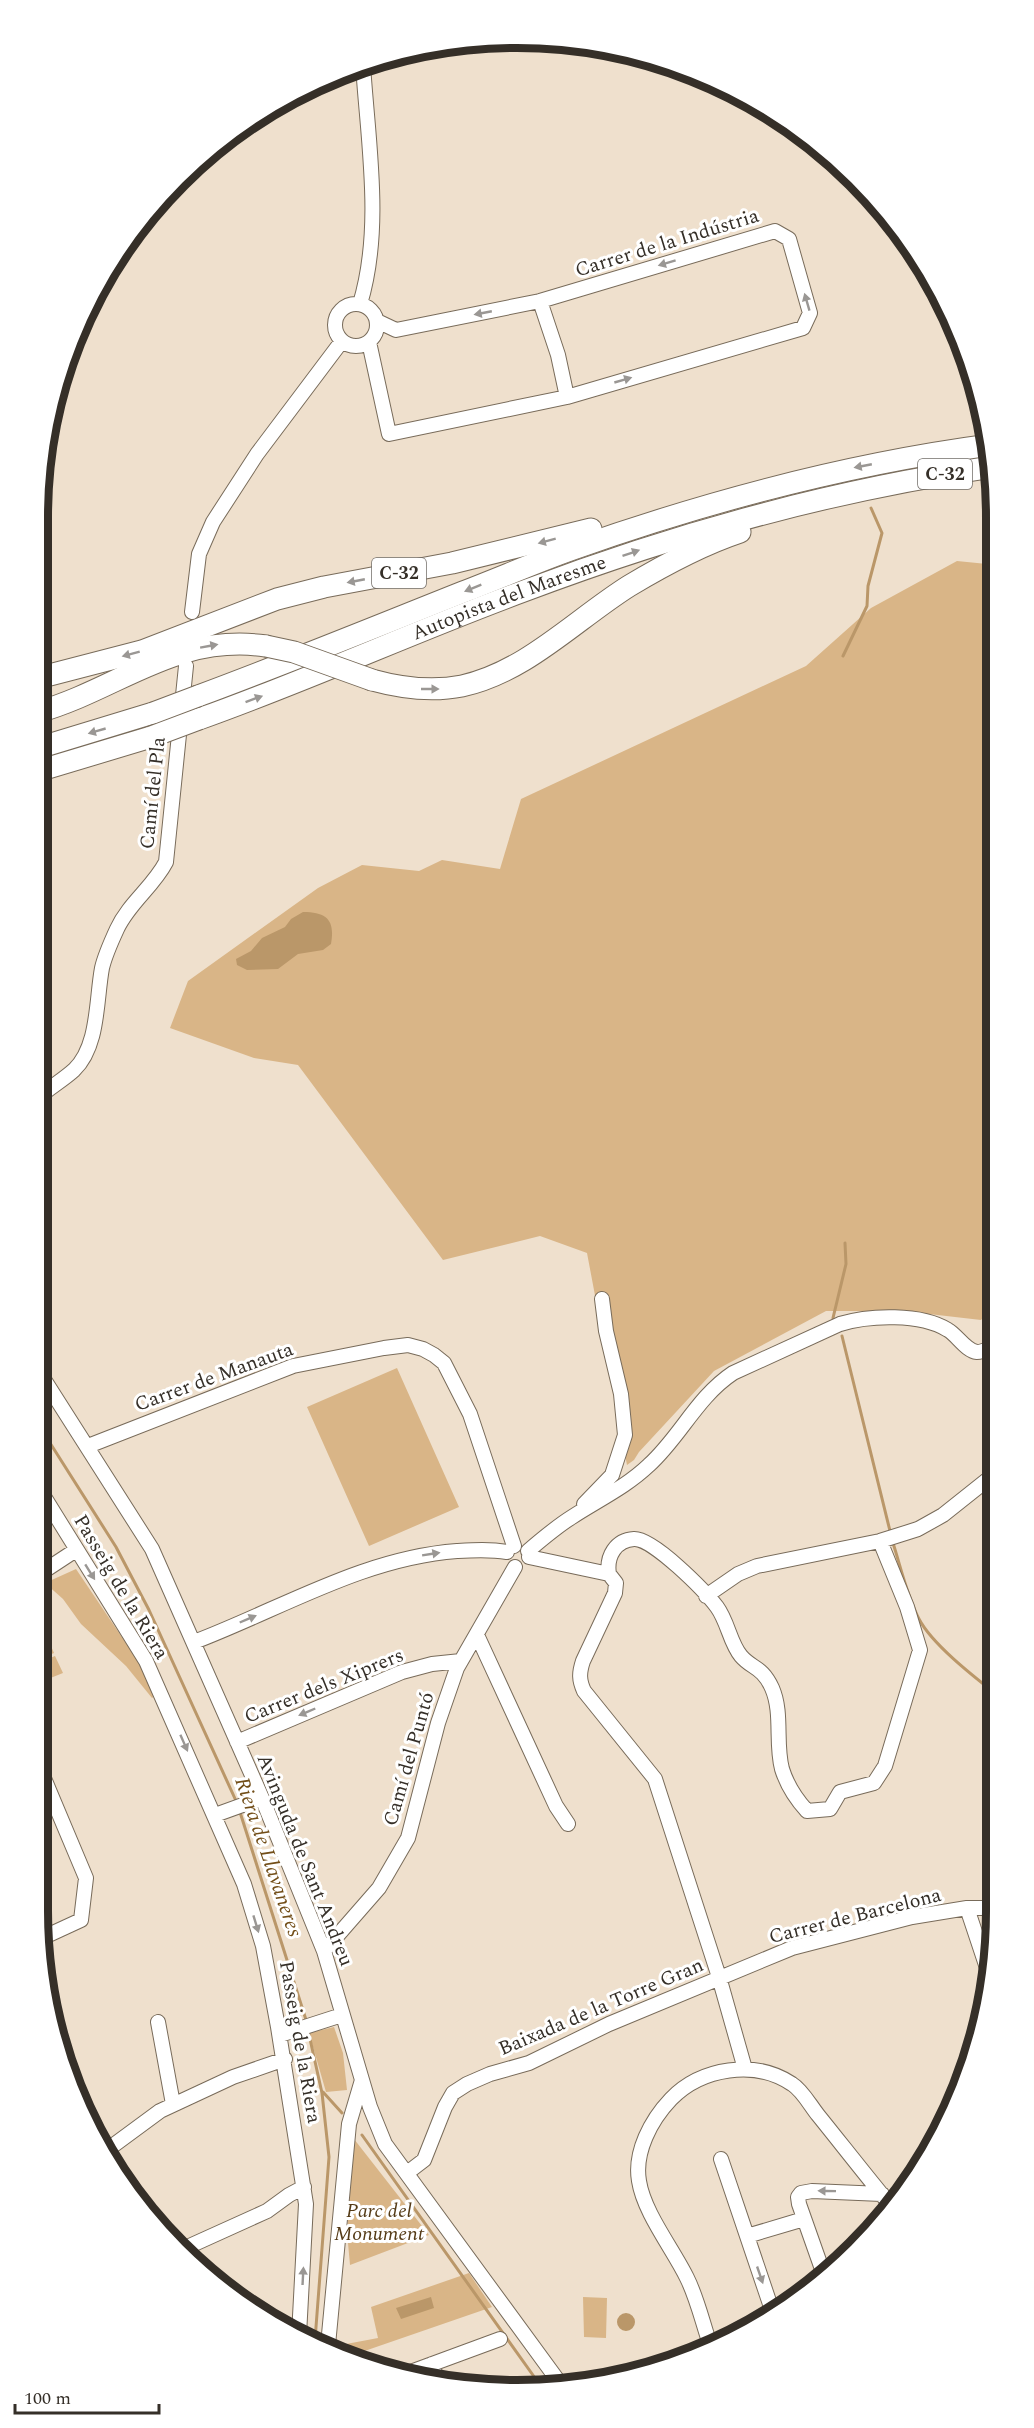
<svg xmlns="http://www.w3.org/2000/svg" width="1034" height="2428" font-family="Spectral,serif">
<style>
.green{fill:#d9b587}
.water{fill:#ba9769}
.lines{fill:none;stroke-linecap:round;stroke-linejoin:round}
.stream{stroke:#ba9769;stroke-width:3}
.minor-casing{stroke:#786b5a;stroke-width:16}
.highway-casing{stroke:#786b5a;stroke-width:23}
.minor{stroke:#fff;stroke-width:14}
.highway{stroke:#fff;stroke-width:21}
.highway-bridge-casing{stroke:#786b5a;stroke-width:23;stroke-linecap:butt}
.highway-bridge{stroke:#fff;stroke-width:21}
.oneway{fill:#9a9794}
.labels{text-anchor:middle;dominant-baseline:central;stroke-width:6;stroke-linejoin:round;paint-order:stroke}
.shield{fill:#fff;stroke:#726d68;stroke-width:1.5}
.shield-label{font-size:18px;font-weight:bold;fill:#352f28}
.street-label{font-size:20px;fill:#352f28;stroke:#fff}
.park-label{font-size:20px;font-style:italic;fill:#543a16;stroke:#fff}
.water-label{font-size:21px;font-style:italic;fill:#724e18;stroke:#fff}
.rim{fill:none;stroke:#352f28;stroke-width:8}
</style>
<rect width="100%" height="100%" fill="#efe0cd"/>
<path class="green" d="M957 561 987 564 993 562 995 1305 981 1320 903 1311H826L714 1371 639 1452 634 1460 627 1465 587 1253 540 1236 443 1260 298 1065 254 1058 170 1028 188 981 318 888 362 865 419 871 442 860 500 869 521 799 806 666 871 608Z
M397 1368 459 1507 369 1546 307 1407Z
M76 1569 138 1661 155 1696 152 1698 126 1666 81 1624 63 1599 45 1583Z
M47 1637 54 1653 38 1660V1641Z
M55 1656 63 1673 38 1683V1663Z
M334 2027 343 2053 347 2090 326 2092 309 2033Z
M354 2139 429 2235 350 2265 347 2232Z
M469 2273 492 2307 353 2355 340 2350 341 2345 378 2338 371 2307Z
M583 2297 607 2298 606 2338 584 2337Z"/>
<path class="water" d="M303 912C328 912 335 921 331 944L323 950 298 954 278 969 247 970 237 965 236 959 251 951 262 938 285 927 291 919Z
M431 2297 434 2308 401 2319 396 2308Z
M617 2322a9 9 0 1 1 18 0a9 9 0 1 1-18 0Z"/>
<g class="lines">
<path class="stream" d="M843 656 867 606 868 586 882 533 871 508
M833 1318 846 1264 845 1243
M842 1336 890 1531
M38 1424 116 1547 149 1610 237 1803
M893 1543C901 1568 907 1596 919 1619 932 1644 973 1676 996 1694
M239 1809 307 2023
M308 2030 322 2093 329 2157 315 2340
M323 2092 342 2113
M362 2135 540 2385"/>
<defs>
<path id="minor" d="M540 301 558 355 567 397
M335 325a21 21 0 1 1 42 0a21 21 0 1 1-42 0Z
M360 304C383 228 368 143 363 65
M369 342 389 434 567 397 803 328 810 313 789 239 775 231 540 301 396 330 377 321
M192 612 199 554 213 522 257 454 342 341
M38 1098C49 1088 63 1080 74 1070 99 1046 96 1000 102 968 105 955 111 942 117 929 129 903 153 887 166 862L186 666
M38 1370 152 1549 262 1798 324 1951 370 2107 385 2144 562 2386
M88 1446 293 1366 384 1348 408 1345 423 1349 434 1355 444 1363 470 1414 514 1546
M38 1487 146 1661 244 1884 263 1946 278 2027 306 2204 299 2335
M584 1504 612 1475 625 1435 621 1394 606 1331 602 1299
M528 1551C542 1539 556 1527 572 1517 598 1500 626 1487 649 1465 680 1437 697 1397 733 1373L840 1324C869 1315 921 1313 948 1330 957 1335 966 1351 977 1352 983 1352 990 1348 995 1346
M529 1557 609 1574 616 1583 615 1593 583 1661C579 1673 579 1680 584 1691L655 1779 719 1977 745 2069
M609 1574C606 1556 616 1540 634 1539 653 1538 705 1591 717 1607 728 1622 730 1643 741 1656 752 1669 762 1666 772 1688 783 1713 775 1743 782 1769 787 1785 796 1799 807 1811L830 1809 840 1792 874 1783 885 1766 920 1650 907 1607 880 1541
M38 1575 76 1550
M706 1596 738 1574 757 1566 880 1541 918 1529 943 1515 987 1480 995 1475
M477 1635 556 1806 568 1824
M194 1642C281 1609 363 1558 457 1551 474 1550 490 1549 507 1552
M237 1742 402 1672 432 1664 461 1661
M38 1764 86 1878 81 1920 42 1938
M215 1815 262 1798
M967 1908 987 1968
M324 1951 379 1888 408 1838 438 1723 457 1668 515 1567
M158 2022 173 2104
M280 2035 342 2015
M103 2153 160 2111 233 2077 285 2059
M721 2159 773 2313
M407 2173 424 2160 445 2107 453 2093 467 2084 490 2074 529 2063 609 2024 792 1948 912 1917 967 1908H996
M747 2236 804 2219
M183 2249 267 2211 289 2195 304 2187
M823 2272 799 2204 798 2197 801 2193 812 2191 882 2194
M328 2345 349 2124 362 2080
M711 2347C703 2325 698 2300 687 2278 673 2249 644 2213 639 2181 634 2152 651 2120 671 2099 701 2068 755 2059 792 2084 802 2090 810 2105 818 2115 843 2146 867 2177 892 2207
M432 2364 438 2382
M405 2374 500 2339"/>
<g id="highway">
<path d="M38 678 142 651 277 599 324 587 452 563 591 529"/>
<path d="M372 680C401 688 432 692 462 686 526 672 575 620 629 586 664 565 701 545 740 532"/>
<path d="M198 696C287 663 375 627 463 592 500 578 536 562 573 549 709 501 847 464 990 445"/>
<path d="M38 712C119 689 175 633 266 646"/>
<path id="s1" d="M199 719C309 680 415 631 524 591 675 534 832 490 992 467"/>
<path d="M38 748 153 713"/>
<path d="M38 771 151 737"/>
</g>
</defs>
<use href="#minor" class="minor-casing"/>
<use href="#highway" class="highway-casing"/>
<use href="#minor" class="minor"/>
<use href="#highway" class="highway"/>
<defs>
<path id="highway-bridge" d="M266 646 294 652 372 680
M153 713 198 696
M151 737 199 719"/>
</defs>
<use href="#highway-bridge" class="highway-bridge-casing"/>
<use href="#highway-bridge" class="highway-bridge"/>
</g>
<defs><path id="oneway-solid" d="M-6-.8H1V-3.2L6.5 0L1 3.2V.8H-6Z" transform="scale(1.5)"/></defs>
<g class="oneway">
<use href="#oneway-solid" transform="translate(667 263) rotate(163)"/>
<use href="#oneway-solid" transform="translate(807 302) rotate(-106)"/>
<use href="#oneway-solid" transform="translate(483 313) rotate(169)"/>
<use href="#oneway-solid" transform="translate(623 380) rotate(-16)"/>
<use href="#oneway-solid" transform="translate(863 466) rotate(169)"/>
<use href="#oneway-solid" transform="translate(547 541) rotate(165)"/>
<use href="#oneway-solid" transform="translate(631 553) rotate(-19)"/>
<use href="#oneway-solid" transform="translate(356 581) rotate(169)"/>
<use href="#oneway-solid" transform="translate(473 588) rotate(158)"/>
<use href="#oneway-solid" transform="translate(209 646) rotate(-10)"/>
<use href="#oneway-solid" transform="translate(131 654) rotate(165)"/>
<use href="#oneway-solid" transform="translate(430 689)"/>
<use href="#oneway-solid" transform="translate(254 699) rotate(-20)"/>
<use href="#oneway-solid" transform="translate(97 731) rotate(164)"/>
<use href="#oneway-solid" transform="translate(431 1554) rotate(-9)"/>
<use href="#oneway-solid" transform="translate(90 1572) rotate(58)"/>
<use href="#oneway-solid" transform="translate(248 1619) rotate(-23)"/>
<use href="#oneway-solid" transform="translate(307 1712) rotate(157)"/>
<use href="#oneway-solid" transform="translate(184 1743) rotate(66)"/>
<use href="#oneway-solid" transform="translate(256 1924) rotate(73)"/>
<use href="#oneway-solid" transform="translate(827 2191) rotate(-179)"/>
<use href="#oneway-solid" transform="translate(760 2275) rotate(71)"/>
<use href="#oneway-solid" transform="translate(303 2276) rotate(-87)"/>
</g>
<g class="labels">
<g class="shield">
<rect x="918" y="459" width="54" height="30" rx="4.5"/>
<rect x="372" y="558" width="54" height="30" rx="4.5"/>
</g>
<g class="shield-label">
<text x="945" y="474">C-32</text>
<text x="399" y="573">C-32</text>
</g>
<g class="street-label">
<text transform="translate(667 243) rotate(-17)">Carrer de la Indústria</text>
<text stroke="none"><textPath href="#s1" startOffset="333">Autopista del Maresme</textPath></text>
<text transform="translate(153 793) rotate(-84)">Camí del Pla</text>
<text transform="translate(214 1377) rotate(-20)">Carrer de Manauta</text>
<text transform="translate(121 1587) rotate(59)">Passeig de la Riera</text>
<text transform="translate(324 1686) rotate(-22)">Carrer dels Xiprers</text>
<text transform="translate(409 1759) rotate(-74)">Camí del Puntó</text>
<text transform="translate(305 1860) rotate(68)">Avinguda de Sant Andreu</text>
<text transform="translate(855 1916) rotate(-14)">Carrer de Barcelona</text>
<text transform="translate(601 2007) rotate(-23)">Baixada de la Torre Gran</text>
<text transform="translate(300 2042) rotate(80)">Passeig de la Riera</text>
</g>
<g class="park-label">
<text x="379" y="2211">Parc del<tspan x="379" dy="23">Monument</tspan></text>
</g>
<g class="water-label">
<text transform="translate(268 1857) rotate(71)">Riera de Llavaneres</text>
</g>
</g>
<path d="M0 0H1034V2428H0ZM517 48H517A469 469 0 0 1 986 517V1911A469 469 0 0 1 517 2380H517A469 469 0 0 1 48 1911V517A469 469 0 0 1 517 48Z" fill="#fff" fill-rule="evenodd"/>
<path class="rim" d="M517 48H517A469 469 0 0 1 986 517V1911A469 469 0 0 1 517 2380H517A469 469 0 0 1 48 1911V517A469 469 0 0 1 517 48Z"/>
<path d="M15 2404v9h144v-9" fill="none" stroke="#352f28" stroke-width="3"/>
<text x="24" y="2404" font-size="18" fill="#352f28" stroke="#ffffff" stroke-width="4.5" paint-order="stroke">100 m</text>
</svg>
